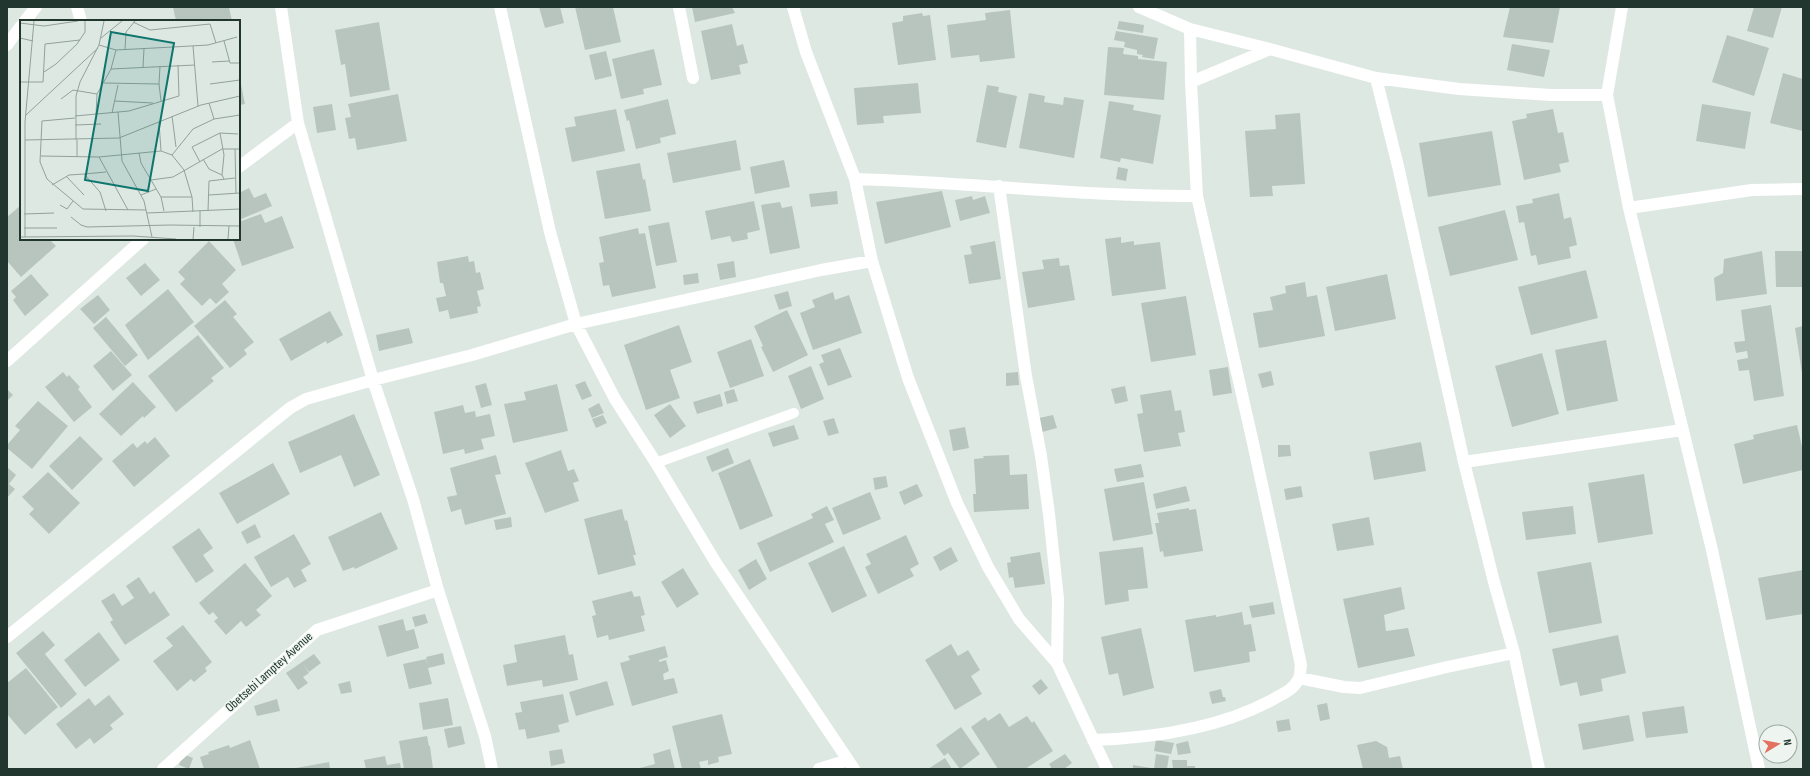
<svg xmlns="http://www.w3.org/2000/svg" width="1810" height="776" font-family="'Sofia Sans Condensed',sans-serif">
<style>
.building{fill:#b7c5be}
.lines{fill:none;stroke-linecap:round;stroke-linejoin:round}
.lane{stroke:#fff;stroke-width:10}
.street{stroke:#fff;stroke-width:12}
.labels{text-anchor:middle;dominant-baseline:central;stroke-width:3;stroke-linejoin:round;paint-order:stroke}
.street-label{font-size:13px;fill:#21362e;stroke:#eef5f1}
.inset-road{fill:none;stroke:#92a19a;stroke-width:1}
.view{fill:#0f766e;fill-opacity:0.15;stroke:#0f766e;stroke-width:2}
.inset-edge{fill:none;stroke:#21362e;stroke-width:2}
</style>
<rect width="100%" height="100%" fill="#dee8e2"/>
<path class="building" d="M173 7H229L232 21H176Z
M539 7H560L564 23 545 28Z
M575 7H613L621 42 585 50Z
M692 7H732L735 13 695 22Z
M1510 7H1560L1553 43 1503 37Z
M1754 7H1782L1773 38 1747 31Z
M1010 10 1015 58 980 62 979 55 951 58 947 25 986 20 985 13Z
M922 13 923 16 930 15 936 60 898 65 892 23 903 21V16Z
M1119 21 1144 25 1143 33 1117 29Z
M379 22 390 90 350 97 345 64 341 65 335 30Z
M732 24 737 46 743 44 748 63 739 65 741 74 711 80 701 31Z
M1116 31 1158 38 1154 59 1142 57 1143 55 1137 54V50L1124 47 1125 42 1114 40Z
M1727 35 1769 48 1754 96 1712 82Z
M1512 44 1550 50 1544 77 1507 70Z
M1108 47 1124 48 1123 54 1138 56V59L1167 62 1164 100 1104 95Z
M654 49 662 85 643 89 644 94 621 99 612 59Z
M606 51 612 76 595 80 589 55Z
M1783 73 1803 79V131L1770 123Z
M239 75 245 104 239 105Z
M918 83 921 113 883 116 884 123 857 125 854 88Z
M987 85 999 87 998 92 1017 96 1006 148 976 142Z
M1029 93 1045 96 1044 102 1063 105 1064 97 1084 100 1074 158 1019 148Z
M398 94 407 141 357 150 355 138 349 139 345 118 351 117 348 104Z
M668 99 676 134 660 138 661 143 636 149 629 120 627 121 624 110Z
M1109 101 1134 105 1133 110 1161 115 1153 164 1121 158 1120 162 1100 158Z
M332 104 336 130 317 133 313 107Z
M1702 104 1751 112 1745 149 1696 141Z
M616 109 625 151 572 162 565 128 576 126 574 117Z
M1553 109 1558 133 1563 132 1569 162 1559 164 1561 172 1524 180 1512 121 1527 118 1526 114Z
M1300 113 1305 184 1272 186 1273 196 1250 197 1245 131 1276 129 1275 115Z
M1492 131 1501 185 1428 197 1419 143Z
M736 140 741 170 673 183 667 153Z
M784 160 790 187 755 194 750 167Z
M640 163 643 180 645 179 651 211 605 219 596 171Z
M1118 167 1128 169 1126 181 1116 179Z
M249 188 254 198 266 193 272 206 239 220V193Z
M837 191 838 204 811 207 809 194Z
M942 191 951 227 885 244 876 202Z
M1559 193 1564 219 1571 217 1577 245 1569 247 1571 258 1538 265 1536 255 1531 256 1524 222 1519 223 1516 206 1533 203 1532 199Z
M972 196 973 200 985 196 990 213 960 221 955 200Z
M754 201 760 230 747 233 748 239 732 242 730 236 711 240 705 211Z
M780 202 782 208 792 206 800 248 770 254 761 205Z
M20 206 21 239H49L56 246 21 277 7 261V217Z
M1505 210 1518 260 1450 276 1438 227Z
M261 214 265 223 282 216 294 248 242 266 233 239H239V222Z
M669 222 677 262 656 266 648 226Z
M638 228 639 234 645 233 656 288 612 297 609 285 603 286 599 263 604 262 599 237Z
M1121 237V243L1134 241V245L1160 242 1166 289 1112 296 1105 239Z
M209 241 236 270 222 284 229 292 216 304 210 298 202 306 180 284 185 279 178 272Z
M995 241 1001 279 969 284 964 255 972 254 970 246Z
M1762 251 1767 294 1716 301 1714 278 1723 273 1724 259Z
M1775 251H1803V287H1776Z
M468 256 469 262 474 261 476 273 480 272 484 289 477 291 481 306 477 307 478 313 450 319 448 310 439 312 436 298 446 296 443 283H440L437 262Z
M1059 258 1060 266 1069 265 1075 300 1028 308 1022 272 1044 269 1042 260Z
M734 261 736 277 720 280 717 264Z
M145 263 160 280 141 296 126 278Z
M1586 270 1598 318 1531 335 1518 287Z
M698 273 699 283 684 285 683 275Z
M31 274 49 295 25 316 13 300 16 297 11 291Z
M1387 274 1396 319 1335 331 1326 287Z
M1305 282 1307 297 1317 295 1325 336 1259 348 1253 313 1273 310 1270 297 1286 293 1285 286Z
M168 289 194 322 148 360 125 325Z
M788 291 792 306 779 310 774 295Z
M833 292 835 300 849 295 862 333 813 350 800 313 815 307 812 300Z
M98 295 110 310 94 324 80 309Z
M1186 296 1196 355 1151 362 1141 303Z
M225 300 237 314 233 317 254 342 244 350 247 354 230 368 194 326Z
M1771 305 1784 396 1754 401 1749 370 1739 371 1737 360 1748 358 1747 351 1736 353 1734 342 1745 341 1741 310Z
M787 310 808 355 773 372 761 347 763 346 754 326Z
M330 311 343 335 327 344 326 341 291 361 279 339Z
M106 317 138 355 125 366 93 328Z
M679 325 692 362 670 370 680 398 646 410 624 345Z
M1803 326V372L1802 373 1795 328Z
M409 328 413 343 379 351 376 335Z
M198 335 224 368 211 378 214 381 176 412 148 376Z
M751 339 764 376 730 388 717 352Z
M1606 340 1618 401 1567 411 1555 350Z
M840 348 852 377 828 386 819 364 824 362 821 355Z
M111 351 132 375 113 391 93 366Z
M1542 353 1559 414 1512 427 1495 366Z
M811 366 824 399 801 409 788 376Z
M1228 367 1232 393 1213 396 1209 370Z
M1271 371 1274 385 1262 388 1258 374Z
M63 372 67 377 69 375 80 387 78 389 92 407 74 422 45 387Z
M1018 372 1019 385 1006 386V373Z
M585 381 592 396 582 400 575 385Z
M133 382 156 407 144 418 143 416 121 436 99 414Z
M486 383 492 405 481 408 475 386Z
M557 384 568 431 513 443 504 404 526 400 524 392Z
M1125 386 1128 401 1115 404 1111 389Z
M7 389 13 395 7 401Z
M734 389 738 401 727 404 724 392Z
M1171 390 1175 411 1181 410 1185 432 1178 433 1181 446 1144 452 1137 414 1143 413 1140 395Z
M720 394 723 406 697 414 693 402Z
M38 401 68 426 32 469 7 448V445L20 430 15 426Z
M599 403 604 413 592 418 588 409Z
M670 404 686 426 670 438 654 415Z
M463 405 465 413 475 411 476 417 490 414 495 436 481 439 484 449 465 454 464 449 443 454 434 412Z
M354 414 380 475 354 487 341 455 300 473 288 442Z
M603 415 607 423 596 428 592 419Z
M1053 415 1057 428 1042 432 1039 418Z
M834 418 839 433 828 436 823 421Z
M794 425 799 439 773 447 768 433Z
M1797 425 1803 451V470L1743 484 1734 444 1754 439 1753 435Z
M965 427 969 448 953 451 949 430Z
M80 436 103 459 72 490 49 466Z
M155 437 170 456 134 487 112 461 133 443 137 448 145 441 147 444Z
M1421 442 1426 471 1374 480 1369 452Z
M1278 445H1290L1291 456 1278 457Z
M728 448 734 463 712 472 706 457Z
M561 450 568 471 574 469 579 481 573 483 579 501 545 513 525 463Z
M496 455 501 474 495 475 506 514 465 525 461 509 451 512 447 497 457 495 450 468Z
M1009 455 1010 475 1027 474 1029 509 974 512 973 494H976L974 459 984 458 983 456Z
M750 459 773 516 740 530 718 473Z
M273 463 290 494 237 524 219 493Z
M1141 464 1144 477 1117 482 1114 469Z
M7 467 16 475 9 484 15 489 7 498Z
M48 472 80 503 49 534 29 514 34 509 22 497Z
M1644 474 1653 534 1598 543 1588 483Z
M886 476 888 487 875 490 873 478Z
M1144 482 1153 534 1113 541 1104 489Z
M917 484 923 496 904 505 899 492Z
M1186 486 1190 501 1156 509 1153 494Z
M1301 486 1303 497 1286 500 1284 489Z
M870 492 881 519 843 535 832 508Z
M827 506 834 520 825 524 834 542 770 572 757 543 813 518 811 514Z
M1573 506 1576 534 1526 540 1522 512Z
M1189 508V510L1196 509 1203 551 1164 557 1163 551 1160 552 1155 523H1159L1157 513Z
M622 509 625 521 627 520 636 555H633L636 565 598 575 584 519Z
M381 512 398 549 355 569 354 567 343 571 328 537Z
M511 517 512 527 496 530 494 520Z
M1369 517 1374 545 1337 551 1332 524Z
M255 524 261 537 247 544 241 532Z
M199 528 213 548 203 555 214 571 196 583 172 547Z
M294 534 311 564 301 570 307 581 294 588 288 577 271 587 254 557Z
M906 535 919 564 910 569 914 576 878 594 865 567 871 564 866 554Z
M844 546 867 596 832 613 808 563Z
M951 547 958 561 940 571 933 557Z
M1143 547 1148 588 1128 590 1129 601 1105 605 1099 552Z
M1040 552 1045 584 1015 588 1013 577 1009 578 1007 563 1011 562 1010 557Z
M756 559 767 579 749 590 738 570Z
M1591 562 1602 623 1549 633 1537 572Z
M245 563 272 596 256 610 261 615 246 627 241 621 226 635 214 621 218 618 213 612 209 615 199 603Z
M683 568 699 594 677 608 661 582Z
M1803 570V614L1766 620 1758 578Z
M139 577 150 594 154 591 170 615 125 645 110 622 113 620 101 601 114 593 122 606 134 598 126 586Z
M1401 587 1405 609 1384 615 1386 631 1408 628 1415 656 1358 668 1343 599Z
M632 591 634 597 640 596 645 615 641 616 645 631 609 640 608 635 597 638 592 616 596 615 592 601Z
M1273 602 1275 614 1252 618 1249 606Z
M1242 612 1244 625 1251 624 1256 651 1249 652 1250 662 1194 672 1185 620 1216 615V617Z
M425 614 428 623 415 627 412 617Z
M403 619 406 631 414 629 419 648 387 657 378 626Z
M183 625 212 662 205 668 207 671 194 682 191 679 177 691 153 661 173 646 166 638Z
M1141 628 1154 688 1123 696 1118 673 1109 675 1101 637Z
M43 631 55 645 45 654 77 694 61 708 16 653Z
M99 632 120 660 85 687 64 660Z
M565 635 569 655 573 654 578 680 543 687 542 680 507 686 503 665 517 662 514 645Z
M1618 635 1626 673 1601 679 1603 691 1580 696 1577 682 1560 686 1552 649Z
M951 644 958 656 968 650 980 670 971 676 982 694 955 710 925 660Z
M665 646 668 657 659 660V662L666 660 669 671 663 674 664 680 674 678 678 693 632 706 620 663 630 660 628 656Z
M443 653 445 664 428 668 432 684 409 689 403 664 426 659 428 666 426 657Z
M314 654 321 663 309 672 302 662Z
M302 662 309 673 303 677 308 683 298 690 286 673Z
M26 668 58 707 25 735 7 714V683Z
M1041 679 1048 688 1039 695 1032 686Z
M350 681 352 692 341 694 338 684Z
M607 681 614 705 576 716 569 692Z
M1221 689 1223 697H1225L1226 701 1212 704 1209 692Z
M563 694 569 722 558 725 560 732 527 739 525 729 519 730 515 713 522 712 520 702Z
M109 695 124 714 110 725 113 729 94 744 90 738 76 749 56 724 89 698 95 706Z
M448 698 453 725 423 730 419 703Z
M277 699 280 711 257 716 254 706Z
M1327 703 1330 719 1320 721 1317 705Z
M1684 706 1688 733 1646 738 1642 712Z
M1000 713 1009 727 1027 716 1032 723 1034 721 1053 751 1025 769H998L971 727 985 717 988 721Z
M722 714 732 754 718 757 719 762 708 765V760L699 762 701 769H682L672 726Z
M1629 715 1634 741 1583 750 1578 724Z
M1289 719 1291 730 1278 732 1276 721Z
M461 726 465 744 448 748 444 729Z
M961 727 980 754 960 769 948 753 944 756 936 745Z
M427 736 429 746H430L433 769H404L399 741Z
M250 740 260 769H204L200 757 209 754 208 752 229 745 230 748Z
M1156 740 1174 743 1171 754 1154 751Z
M1188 741 1191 753 1178 755 1176 744Z
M1376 741 1387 747 1389 758 1400 756 1403 769H1363L1357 745Z
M562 749 565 763 551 766 549 751Z
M670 749 675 769H636L655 764 653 754Z
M183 754 193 758 189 769 179 765Z
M1065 754 1072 763 1064 769H1052L1049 764Z
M1156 754 1169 756 1167 769H1154Z
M385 756 387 765 400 763 401 769H366L364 760Z
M945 758 952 769H928Z
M1172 760H1187V766H1195V769H1173Z
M329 762 330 769H296V768Z
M1133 765 1151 768V769H1133Z"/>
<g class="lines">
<path class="lane" d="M656 463 794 413"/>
<path class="street" d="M77 7 81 21
M281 7 298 123 373 380 413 499 438 590 485 736 492 769
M500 7 550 232 576 324 615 399 656 463 716 563 854 769
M679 7 693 78
M793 7 806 52 855 179 872 261 908 378 957 503 988 567 1019 619 1057 663 1107 769
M1139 7 1190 29 1270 49 1376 78 1459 89 1551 95H1607
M1622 7 1607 95 1629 208 1712 550 1759 769
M25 21 36 7
M7 45 21 26
M1376 78 1398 166 1464 462 1494 582 1514 653 1539 769
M1191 82 1270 49
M239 167 298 123
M855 179C969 182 1083 197 1197 196
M999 186 1026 376 1041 456 1049 514 1058 599 1057 663
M1629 208 1752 190 1803 189
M7 361 143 239
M1464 462 1682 430
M7 637 290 408 306 399 373 380 472 355 576 324 821 270 872 261
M1299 678 1344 687 1360 688 1447 667 1514 653
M1093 740C1154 738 1218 729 1272 700 1282 694 1293 690 1298 680 1301 676 1300 669 1301 665L1253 443 1197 196 1191 82 1190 29
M163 769 317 630 438 590
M819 769 848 760"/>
</g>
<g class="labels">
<g class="street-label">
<text transform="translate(269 672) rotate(-42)">Obetsebi Lamptey Avenue</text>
</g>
</g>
<g transform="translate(20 20)">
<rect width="220" height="220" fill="#dee8e2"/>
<path class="inset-road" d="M113 2 130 10 190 4 196 23M0 3 24 6 58 1M0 18 13 21M81 18 102 1M204 21 210 43H220M79 25 96 30 153 27 188 25 217 17M173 26 178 86M105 30 106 12 115 1M192 42 209 41M123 47 124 29M91 49 175 45M24 52 36 44 57 24 65 12V1M0 62H23L25 24 60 20M84 63 139 64 141 81M139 64 140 46M190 64 220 60M41 79 53 70 77 74 91 49 96 30M94 81 133 83M189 83 194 99M98 92 102 141 124 181 132 217M92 93 98 65M6 95 78 28M76 95 77 74M55 96 109 91 159 76 158 45M152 96 156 127M55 98 22 101 20 142 27 159 63 189 126 190M139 102 141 131M55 105 81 104M200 113 204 135 202 155M5 120 99 118 181 85 220 76M56 120V76L60 62 79 25 84 1M57 120V137M215 129 216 173M119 133 121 143 141 177 144 191M152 135 173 109 194 99 220 95M21 136 79 137 141 131 152 135 164 150 172 177 173 192M79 137 108 190M183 139 189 149 202 155 204 159M180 142 172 127 200 113 218 114M64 154 86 152M46 156 64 175M131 160 153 157 202 129H220M32 165 49 155 64 154 80 172 86 191M121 175 136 169M189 175 220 173M141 177H172M40 185 47 189 53 181M188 191 189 161 215 158M127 193 220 189M4 194 34 193M51 197 61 205 67 207 150 205 220 206M180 207V191M4 208H37M0 217 113 216 156 219M5 217V102L14 1M173 219 174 207M208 219 209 206"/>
<path class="view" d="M91 12 154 23 128 171 65 160Z"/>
<rect width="220" height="220" class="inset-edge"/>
</g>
<rect width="1810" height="776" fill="none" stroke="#21362e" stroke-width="16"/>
<g transform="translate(1778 744) rotate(80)"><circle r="19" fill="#eef5f1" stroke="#9ca9a3"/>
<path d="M0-3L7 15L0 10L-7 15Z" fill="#e47060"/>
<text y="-6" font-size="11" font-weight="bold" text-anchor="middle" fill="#21362e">N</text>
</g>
</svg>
